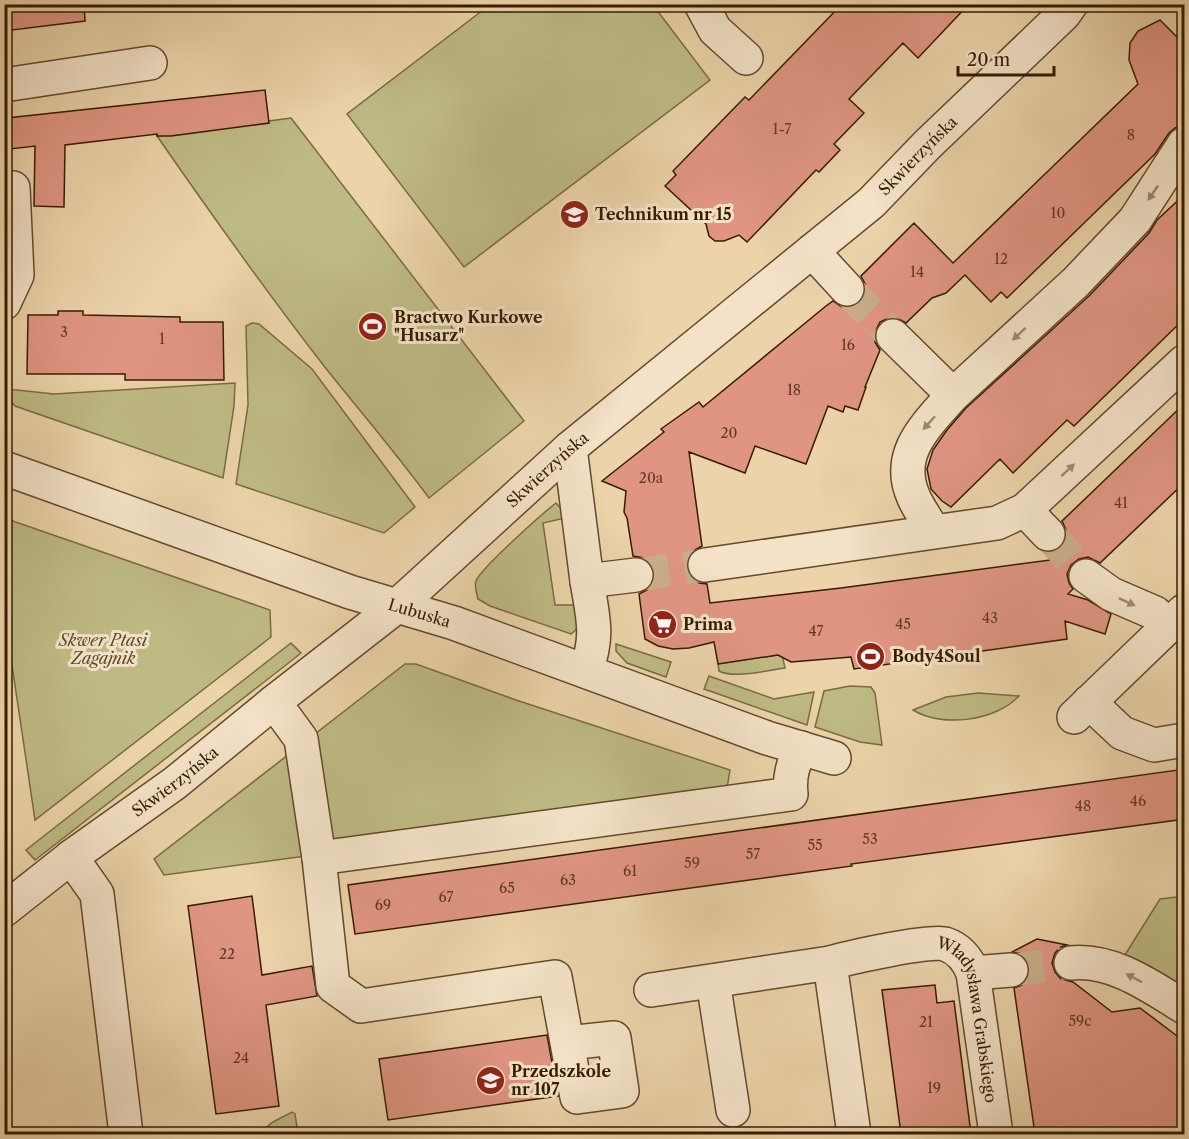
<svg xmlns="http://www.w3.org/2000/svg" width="1189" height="1139" font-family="'Libre Caslon Text',serif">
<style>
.green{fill:#beba84;stroke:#7a6b42;stroke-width:1.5}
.building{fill:#e09583;stroke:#361c00;stroke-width:1.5}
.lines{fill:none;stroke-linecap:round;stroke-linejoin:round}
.minor-tunnel{stroke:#c8ae88;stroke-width:33;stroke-dasharray:33 16;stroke-linecap:butt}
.minor-casing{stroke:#644a2a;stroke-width:36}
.minor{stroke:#f3e2c8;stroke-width:33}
.oneway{fill:#9e896e}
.labels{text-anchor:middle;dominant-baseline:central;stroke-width:6;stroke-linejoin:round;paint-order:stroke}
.number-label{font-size:14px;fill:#603a21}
.street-label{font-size:16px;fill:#361c00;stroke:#f3e2c8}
.poi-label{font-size:16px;font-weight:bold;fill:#361c00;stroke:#f3e2c8;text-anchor:start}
.park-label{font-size:16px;font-style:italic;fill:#5f4b28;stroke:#f3e2c8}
</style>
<rect width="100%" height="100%" fill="#ecd3aa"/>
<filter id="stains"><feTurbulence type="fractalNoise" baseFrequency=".00333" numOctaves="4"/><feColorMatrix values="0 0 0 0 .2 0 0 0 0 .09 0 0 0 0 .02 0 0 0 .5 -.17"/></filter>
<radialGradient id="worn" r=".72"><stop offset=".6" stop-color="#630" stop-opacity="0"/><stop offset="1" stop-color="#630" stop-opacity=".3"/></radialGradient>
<path class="green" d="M491 4 653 5 710 80 464 267 347 114Z
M291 118 524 421 429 498C396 453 359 410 324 366 266 291 211 214 157 136L269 123V121Z
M252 323 259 324 312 369 415 507 384 533 236 484 248 405 246 326Z
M235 383 234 406 223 478 15 406 10 400 8 389 54 394Z
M556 503 563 511 565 518 543 523 555 605H578C580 617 582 627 571 634L490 606 478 599C477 594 474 586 476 581 480 569 543 513 556 503Z
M4 518 270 610 271 637 35 820 5 618Z
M291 643 301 653 286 665 35 860 26 850Z
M616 644 671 662 666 677 627 663 616 651Z
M782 654 785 668C769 670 733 679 719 671L718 664Z
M405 664H416L516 700 730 770 727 788 306 856 164 875 154 859Z
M709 676 774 699 814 692 807 725 704 689Z
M850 686 871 687 875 693 882 745 860 742 815 727 824 691Z
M978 693 1019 696C996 721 942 728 913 710L946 697Z
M1184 896V997L1123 958 1160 899Z
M292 1112 295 1114 298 1134H258L273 1122Z"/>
<path class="building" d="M4 4H84L85 21 4 31Z
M842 4H969L918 58 903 43 849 99 864 113 834 144 840 150 819 172 816 170 747 242 739 235 724 241H715L709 236 706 224 665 186 676 175 673 171 745 97 749 100Z
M1160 20 1185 45V125L1175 128 1169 133 1155 154 1007 298 1001 292 991 302 965 275 946 293 932 298 906 323 897 318H889L880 322 875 332V342L880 350 865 387H866L858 410 845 406 843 412 828 406 806 464 755 446 745 473 689 452 702 546 693 551 687 559 686 567 691 577 699 583 707 584 710 603 841 588 1058 559 1051 552 1060 548 1066 540V530L1062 521 1185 403V482L1100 563 1088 557 1079 559 1071 565 1067 574 1069 583 1073 589 1068 594 1088 600 1111 614 1105 634 1065 621 1067 639 854 669 851 657 791 662 778 655 718 664 714 642 689 648 673 649 658 646 645 639 639 594 647 590 653 583 654 572 651 564 644 558 633 556 627 518 624 512 626 491 602 481 664 432 661 429 699 402 703 407 826 306 833 301 842 307H851L859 303 865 294V284L861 276 914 223 953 263 1138 84 1129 60 1130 43 1138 31Z
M265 90 269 123 171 136H157V134L65 145 64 207 34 206 35 146 10 149 7 118Z
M1185 194V318L1074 426 1067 420 1013 473 1000 459 951 507 942 501 931 489 927 469 933 450 947 430 966 408 1090 295 1149 233 1157 220Z
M58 311H83V315L180 317V322H223L224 380H125V374H27L28 315H58Z
M1185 769V819L851 864 852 866 355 934 348 885Z
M252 896 262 975 312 966 317 996 266 1005 279 1106 216 1114 188 906Z
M1037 939 1067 945 1061 947 1055 953 1052 963 1055 972 1061 979 1073 982 1112 1012 1140 1008 1185 1042V1134H1035L1014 988 1022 985 1028 979 1030 968 1026 959 1020 953 1012 952Z
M935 985 937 1003 954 1001 971 1134H901L882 990Z
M547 1035 558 1096 388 1120 379 1059Z"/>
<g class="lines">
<path class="minor-tunnel" d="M847 289 893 336
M1048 534 1086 576
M636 575 705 565
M1011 970 1071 963"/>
<defs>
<g id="minor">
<path d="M701 4 715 30 746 58"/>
<path d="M4 85 150 63"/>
<path d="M4 188H13L17 275 4 303"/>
<path d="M812 251 847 289"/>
<path d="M893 336 953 395C926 426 894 454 914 498 919 509 927 520 933 531"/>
<path d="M953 395 1076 282 1135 220 1184 144"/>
<path d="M570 448 587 581 636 575"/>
<path id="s1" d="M4 468 350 592 454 623 767 738 834 758"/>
<path d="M1025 510 1048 534"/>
<path d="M705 565 997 523 1025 510 1184 362"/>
<path d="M1086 576 1111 594 1155 613 1169 626"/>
<path d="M586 671C599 635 593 618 587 581"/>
<path d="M274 702 301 739 319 858 333 986 361 1006 555 977 577 1097 622 1091 614 1038 568 1043"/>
<path d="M1089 702 1122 733 1154 745 1184 740"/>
<path d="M1074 717 1184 611"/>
<path d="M71 857 97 894 126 1134"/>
<path d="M319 858 791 794C789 776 793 764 801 748"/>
<path id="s2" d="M4 910 71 857 175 783 274 702 397 606 570 448 871 203 928 144 1064 14 1071 4"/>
<path d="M1071 963C1113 959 1150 986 1184 1007"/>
<path d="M973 973 1011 970"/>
<path d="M713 981 733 1110"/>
<path d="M651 990 830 963"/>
<path id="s3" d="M854 1134 830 963C848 958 932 939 945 944 960 949 968 960 973 973L996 1134"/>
</g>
</defs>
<use href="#minor" class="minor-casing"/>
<use href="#minor" class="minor"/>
</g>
<defs><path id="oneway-solid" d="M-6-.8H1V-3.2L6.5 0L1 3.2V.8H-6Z" transform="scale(1.5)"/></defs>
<g class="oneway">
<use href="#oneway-solid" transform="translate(1153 193) rotate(124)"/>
<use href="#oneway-solid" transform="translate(1019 334) rotate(137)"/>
<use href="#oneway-solid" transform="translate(929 423) rotate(132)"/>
<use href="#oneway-solid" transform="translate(1068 470) rotate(-43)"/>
<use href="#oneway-solid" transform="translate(1127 602) rotate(25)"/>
<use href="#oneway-solid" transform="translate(1134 978) rotate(-152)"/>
</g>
<defs>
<symbol id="school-disc" viewBox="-11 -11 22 22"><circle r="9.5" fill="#8f2418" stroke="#f3e2c8"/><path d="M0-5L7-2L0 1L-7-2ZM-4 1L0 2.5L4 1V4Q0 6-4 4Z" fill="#fff"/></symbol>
<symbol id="stadium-disc" viewBox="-11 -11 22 22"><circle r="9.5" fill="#8f2418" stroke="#f3e2c8"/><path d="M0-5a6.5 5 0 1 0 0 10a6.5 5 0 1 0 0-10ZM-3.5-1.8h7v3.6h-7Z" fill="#fff"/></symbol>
<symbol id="supermarket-disc" viewBox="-11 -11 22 22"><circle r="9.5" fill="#8f2418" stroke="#f3e2c8"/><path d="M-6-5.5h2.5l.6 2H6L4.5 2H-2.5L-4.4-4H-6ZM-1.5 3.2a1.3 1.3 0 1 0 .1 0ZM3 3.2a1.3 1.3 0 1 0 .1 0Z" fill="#fff"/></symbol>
</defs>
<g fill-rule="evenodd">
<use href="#school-disc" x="558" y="198" width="33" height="33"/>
<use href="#stadium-disc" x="356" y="310" width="33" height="33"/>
<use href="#supermarket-disc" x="646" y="608" width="33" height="33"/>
<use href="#stadium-disc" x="854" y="640" width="33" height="33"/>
<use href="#school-disc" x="474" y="1064" width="33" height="33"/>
</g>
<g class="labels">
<g class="number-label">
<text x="782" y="129">1-7</text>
<text x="1131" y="135">8</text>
<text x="1058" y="213">10</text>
<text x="1001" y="259">12</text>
<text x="917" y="272">14</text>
<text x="64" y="332">3</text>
<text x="162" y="339">1</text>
<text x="848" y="345">16</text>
<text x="794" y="390">18</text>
<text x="729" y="433">20</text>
<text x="651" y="478">20a</text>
<text x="1121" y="503">41</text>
<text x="990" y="618">43</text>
<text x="903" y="624">45</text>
<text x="816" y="631">47</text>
<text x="1138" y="801">46</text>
<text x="1083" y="806">48</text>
<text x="870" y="839">53</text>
<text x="815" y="845">55</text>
<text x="753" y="854">57</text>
<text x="692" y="863">59</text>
<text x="630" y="871">61</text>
<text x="568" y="880">63</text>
<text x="507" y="888">65</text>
<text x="446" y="897">67</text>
<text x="383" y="905">69</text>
<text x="227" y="954">22</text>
<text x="1080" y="1021">59c</text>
<text x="926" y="1022">21</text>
<text x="241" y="1058">24</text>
<text x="934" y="1088">19</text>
</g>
<g class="street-label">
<text stroke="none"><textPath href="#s2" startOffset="1186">Skwierzyńska</textPath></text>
<text stroke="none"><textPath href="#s2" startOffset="700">Skwierzyńska</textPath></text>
<text stroke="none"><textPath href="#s1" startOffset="440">Lubuska</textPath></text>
<text stroke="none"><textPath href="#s2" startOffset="214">Skwierzyńska</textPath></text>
<text stroke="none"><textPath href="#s3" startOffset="372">Władysława Grabskiego</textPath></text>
</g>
<g class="poi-label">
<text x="595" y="214">Technikum nr 15</text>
<text x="394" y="317">Bractwo Kurkowe<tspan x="394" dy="18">"Husarz"</tspan></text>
<text x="683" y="624">Prima</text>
<text x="892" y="656">Body4Soul</text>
<text x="511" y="1071">Przedszkole<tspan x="511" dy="18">nr 107</tspan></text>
</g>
<g class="park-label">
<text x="103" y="640">Skwer Ptasi<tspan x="103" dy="18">Zagajnik</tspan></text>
</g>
</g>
<rect width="1189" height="1139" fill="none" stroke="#ecd3aa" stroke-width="24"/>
<rect x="6" y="6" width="1177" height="1127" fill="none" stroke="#361c00" stroke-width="3"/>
<rect x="12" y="12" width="1165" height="1115" fill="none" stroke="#361c00" stroke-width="1.5"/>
<path d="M958 66v9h96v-9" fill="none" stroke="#361c00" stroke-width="3"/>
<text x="967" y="66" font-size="18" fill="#361c00" stroke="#f3e2c8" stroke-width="4.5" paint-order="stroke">20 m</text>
<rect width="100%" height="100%" filter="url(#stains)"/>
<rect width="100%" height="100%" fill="url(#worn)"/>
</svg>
